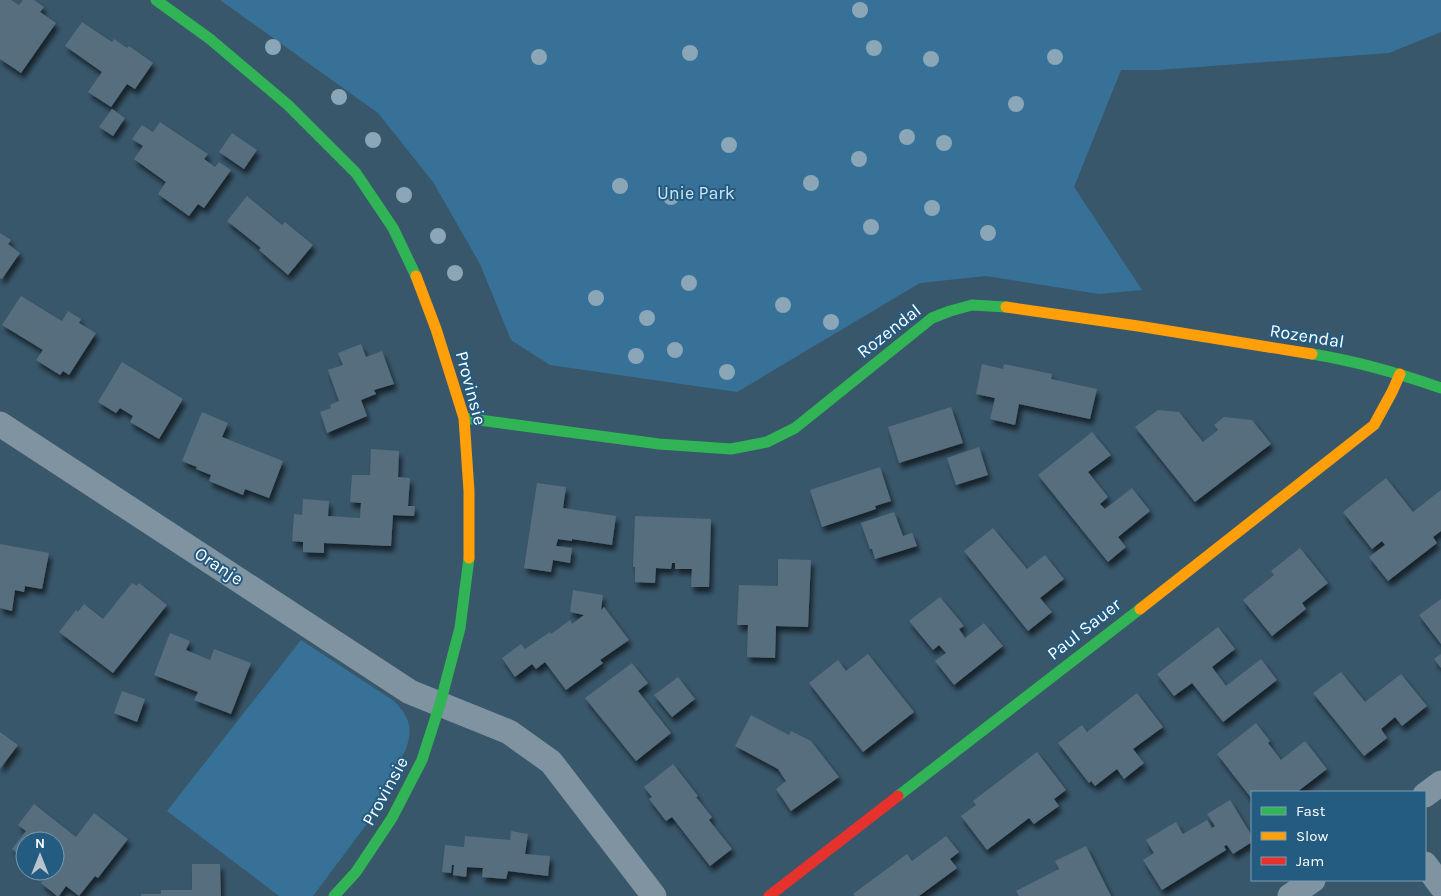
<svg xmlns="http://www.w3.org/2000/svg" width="1441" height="896" font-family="Karla,sans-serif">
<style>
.green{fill:#387197}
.building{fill:#566e7e;filter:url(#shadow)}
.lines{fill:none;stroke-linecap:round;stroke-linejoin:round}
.street{stroke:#7f93a1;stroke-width:25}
.fast{stroke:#30b455;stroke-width:11}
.slow{stroke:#ff9f0a;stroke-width:11}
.jam{stroke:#e5322d;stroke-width:11}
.tree{fill:#8aa6b7}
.labels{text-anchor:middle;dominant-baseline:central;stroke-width:4;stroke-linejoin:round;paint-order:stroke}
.park-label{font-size:18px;fill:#cde6f5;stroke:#245b80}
.street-label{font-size:18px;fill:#fff;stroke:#245b80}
</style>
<defs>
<filter id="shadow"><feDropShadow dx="3" dy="5.5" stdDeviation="2.5" flood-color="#0009"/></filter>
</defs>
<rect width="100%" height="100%" fill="#39576b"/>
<path class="green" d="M220 0H1441V32L1389 53 1158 70H1121L1074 187 1142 290 1099 294 986 276 920 283 737 392 550 365 511 340 480 264 433 182 378 113Z
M301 640 394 701C410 718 413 727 406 749L369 821 313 896H279L167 811Z"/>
<path class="building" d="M0 0H11L19 5 23 0H34L44 7 40 12 56 23 21 73 0 59Z
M82 22 112 42 114 39 127 48 129 46 153 63 135 89 127 84 111 107 88 92 102 72 65 46Z
M112 109 125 118 113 136 99 127Z
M160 122 208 154 204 159 215 167 219 162 231 170 204 208 198 204 189 216 158 194 166 182 134 159 143 146 132 139 142 125 153 132Z
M232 133 257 150 244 169 219 152Z
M247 196 282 225 285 222 313 245 288 275 259 250 261 248 227 221Z
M0 233 11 240 8 244 20 253 2 279 0 278Z
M21 296 62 321 68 311 81 319 79 323 96 333 69 375 63 371 60 375 36 360 43 350 2 325Z
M361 344 366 357 382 351 394 384 374 390 376 394 361 400 367 416 327 433 320 412 331 408 330 405 339 401 328 370 343 365 338 353Z
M122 362 183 399 159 439 130 422 133 416 120 408 116 413 98 402Z
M982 364 1003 369 1004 364 1052 374 1051 379 1097 389 1090 419 1019 404 1015 425 990 419 995 398 976 394Z
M951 407 963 443 899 463 888 427Z
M1158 410 1179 412 1203 442 1218 430 1214 425 1224 417 1252 420 1271 444 1195 502 1135 427Z
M202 412 228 423 222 437 283 461 269 498 245 489 243 495 209 481 211 475 196 469 197 467 182 461Z
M1092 432 1111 455 1088 472 1108 497 1100 504 1105 509 1132 488 1150 511 1118 537 1126 547 1108 562 1038 475Z
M979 447 988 475 956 485 947 458Z
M371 449 399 451 398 477 410 478 408 506H415L414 516 393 515 391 546 324 543V553L303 552V542L292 541 294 514 302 515 303 499 329 501 328 516 360 518 361 503 350 502 352 475H370Z
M880 467 891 501 875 506 876 509 822 527 810 490Z
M1386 478 1413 512 1441 490V531L1433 537 1437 543 1388 581 1369 557 1385 545 1382 541 1372 549 1343 512Z
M537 483 566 487 563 508 616 516 612 545 572 539V541L558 539 556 546 572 548 570 563 553 560 551 572 524 568Z
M894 512 903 536 912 533 917 546 875 559 872 549H870L861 523Z
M635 516 711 519 709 587H691L692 569H675V563H672L671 569 656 568 655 583 635 582V567H633Z
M993 528 1027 569 1045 555 1064 579 1040 598 1052 612 1028 631 964 551Z
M0 544 49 553 42 589 25 586 24 592 15 590 12 611 0 608Z
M1300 548 1328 583 1302 603 1306 609 1272 636 1243 600 1274 575 1271 571Z
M778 559 811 560 808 627 776 626 775 658 747 657 748 625H737L739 585 778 586Z
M132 583 137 586 139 583 167 605 113 673 59 632 76 610 78 612 84 604 103 619Z
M573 590 603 595 601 610 604 607 629 640 600 660 603 663 566 690 545 662 536 669 532 664 515 677 502 658 521 644 525 649 550 632 551 634 570 620 572 624 584 615 570 612Z
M940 597 964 626 959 629 965 638 984 623 1003 646 954 685 935 661 946 653 939 645 933 650 909 621Z
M1441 599V644L1419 615Z
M1218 627 1235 649 1212 667 1226 686 1261 659 1277 680 1223 722 1192 683 1174 696 1157 674Z
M170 633 190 641 186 650 210 660 214 649 251 663 231 714 194 700 198 692 154 675Z
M868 654 914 712 863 752 809 683 838 660 846 671Z
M1441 654V668L1434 659Z
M632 663 648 683 638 691 671 733 636 761 585 698Z
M1341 672 1365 702 1401 674 1427 706 1402 726 1395 717 1381 729 1387 738 1364 756 1313 693Z
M678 677 695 699 672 717 654 695Z
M122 691 145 699 137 722 114 713Z
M1137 693 1163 727 1133 749 1144 763 1124 779 1117 769 1095 786 1091 781 1089 783 1058 743 1082 725 1087 732Z
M751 715 789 735 791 731 811 741 839 777 791 811 776 789 786 781 778 769 735 746Z
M1256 723 1270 741 1268 743 1281 760 1305 741 1327 769 1297 792H1252V799L1217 754Z
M0 732 18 745 0 769Z
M1037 752 1066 790 1054 799 1059 806 1034 824 1029 818 987 850 961 816 976 805 973 801Z
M673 764 698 796 696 797 712 817 709 820 732 849 710 866 672 817 666 821 649 799 652 797 644 787Z
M1230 800 1252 836V842L1233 854 1227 845 1224 846 1226 850 1162 890 1143 860 1154 853 1146 840 1176 822 1183 834 1207 820 1212 828 1215 826 1207 814Z
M34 804 76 837 94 813 128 839 98 878 95 876 79 896 66 886 59 896H57L41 883 47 876 41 871H55V841H25V859L12 849 26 831 18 825Z
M511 831 528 834 525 854 550 856 548 876 508 871 506 879 482 877 483 868 467 867 466 877 453 875 454 865H452L451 873 442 872 445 845 464 847 465 836 510 840Z
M946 836 959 852 950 859 957 868 919 896H855L853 894 907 854 912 861Z
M1086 846 1111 896H1019L1016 891 1059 869 1055 861Z
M192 864H220L221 896H141V894H161V890H192Z"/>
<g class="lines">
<path class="street" d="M0 424 410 692 509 732 551 762 654 896
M1425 795 1441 783
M1425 864 1441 886
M1290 896 1313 880"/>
<path class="fast" d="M156 0 210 39 288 105 356 173 393 228 416 276
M1312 354C1356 361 1398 373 1441 388
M464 418 659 444 731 449 767 442 795 428 932 318 950 311 972 305 1006 307
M898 796 1140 609
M334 896 356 872 392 818 422 760 440 704 460 628 469 558"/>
<path class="slow" d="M416 276 436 329 464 418 469 491V558
M1006 307 1138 326 1312 354
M1140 609 1374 425 1392 392 1400 374"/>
<path class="jam" d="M769 896 898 796"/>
</g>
<g class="tree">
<circle cx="860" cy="10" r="8"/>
<circle cx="273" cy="47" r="8"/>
<circle cx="874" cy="48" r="8"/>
<circle cx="690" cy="53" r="8"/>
<circle cx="539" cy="57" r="8"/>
<circle cx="1055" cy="57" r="8"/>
<circle cx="931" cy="59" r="8"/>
<circle cx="339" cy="97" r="8"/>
<circle cx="1016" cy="104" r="8"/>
<circle cx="907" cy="137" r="8"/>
<circle cx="373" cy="140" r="8"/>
<circle cx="944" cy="143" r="8"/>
<circle cx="729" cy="145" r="8"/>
<circle cx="859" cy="159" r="8"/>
<circle cx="811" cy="183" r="8"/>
<circle cx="620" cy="186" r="8"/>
<circle cx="404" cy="195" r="8"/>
<circle cx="671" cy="197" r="8"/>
<circle cx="932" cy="208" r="8"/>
<circle cx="871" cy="227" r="8"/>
<circle cx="988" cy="233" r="8"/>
<circle cx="438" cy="236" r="8"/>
<circle cx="455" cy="273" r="8"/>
<circle cx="689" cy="283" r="8"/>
<circle cx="596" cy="298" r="8"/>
<circle cx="783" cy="305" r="8"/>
<circle cx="647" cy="318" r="8"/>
<circle cx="831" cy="322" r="8"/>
<circle cx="675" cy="350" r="8"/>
<circle cx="636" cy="356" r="8"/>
<circle cx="727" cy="372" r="8"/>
</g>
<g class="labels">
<g class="park-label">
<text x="696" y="193">Unie Park</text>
</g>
<g class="street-label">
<text transform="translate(889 331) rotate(-38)">Rozendal</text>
<text transform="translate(1307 336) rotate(9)">Rozendal</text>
<text transform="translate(471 388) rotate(75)">Provinsie</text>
<text transform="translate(219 566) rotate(33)">Oranje</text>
<text transform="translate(1084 629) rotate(-38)">Paul Sauer</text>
<text transform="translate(385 791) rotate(-61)">Provinsie</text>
</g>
</g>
<rect x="1251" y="791" width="175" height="90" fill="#245b80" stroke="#7c9db3"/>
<rect x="1261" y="807" width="25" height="8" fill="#30b455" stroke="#7c9db3"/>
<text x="1296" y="816" font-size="15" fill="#ffffff">Fast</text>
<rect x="1261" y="832" width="25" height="8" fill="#ff9f0a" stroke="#7c9db3"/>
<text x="1296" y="841" font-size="15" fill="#ffffff">Slow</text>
<rect x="1261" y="857" width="25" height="8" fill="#e5322d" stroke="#7c9db3"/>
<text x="1296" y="866" font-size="15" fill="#ffffff">Jam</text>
<g transform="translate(40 856)"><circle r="24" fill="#245b80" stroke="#7c9db3"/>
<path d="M0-4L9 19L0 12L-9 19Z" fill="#bac4cb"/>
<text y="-8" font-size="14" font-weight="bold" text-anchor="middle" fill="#ffffff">N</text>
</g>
</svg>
